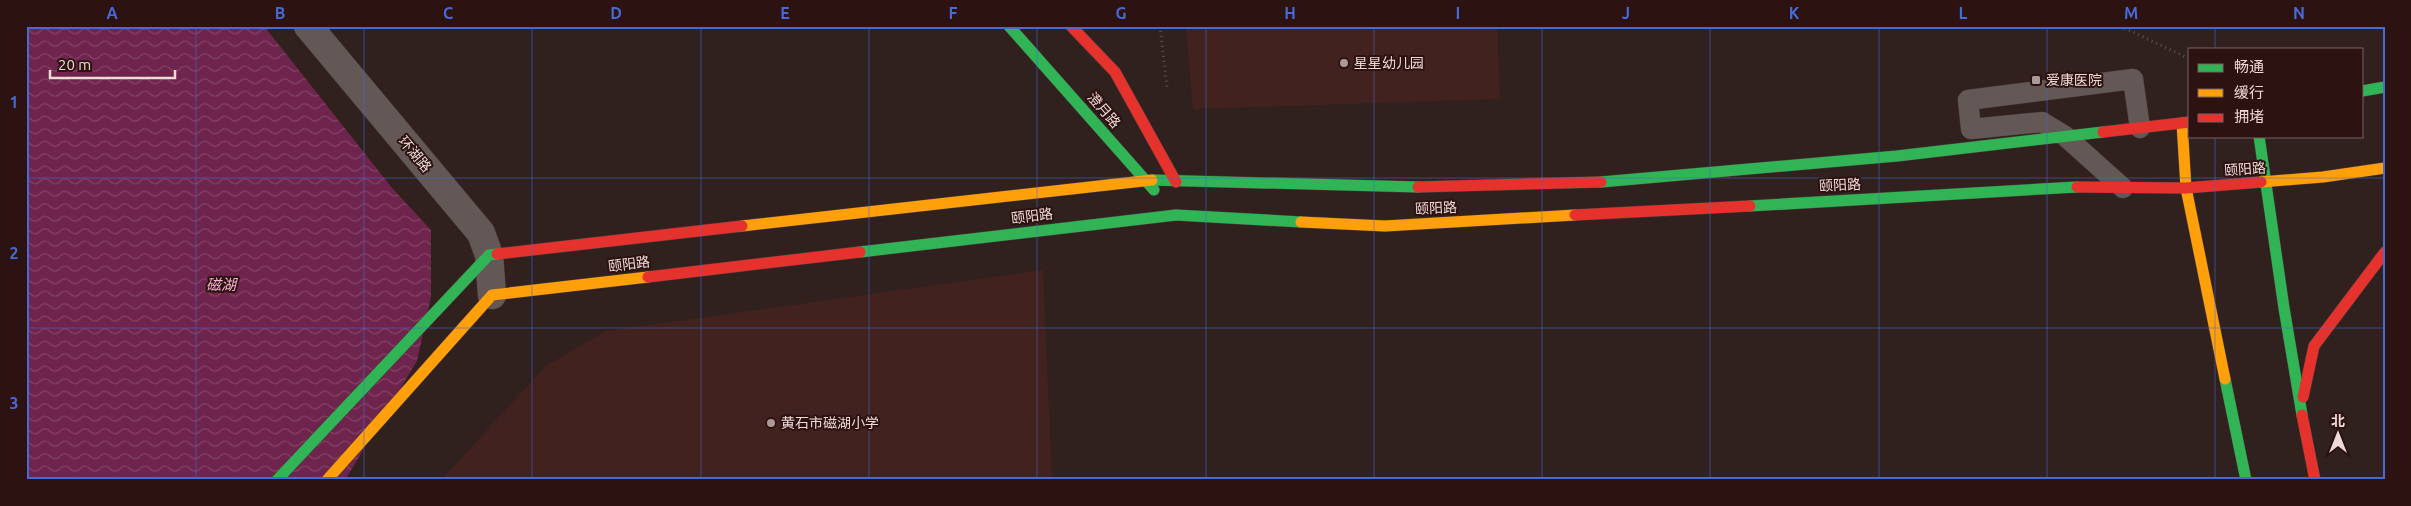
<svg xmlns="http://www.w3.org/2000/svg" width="2411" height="506" font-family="Ubuntu,'Noto Sans SC',sans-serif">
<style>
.built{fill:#42221f}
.water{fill:url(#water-waves)}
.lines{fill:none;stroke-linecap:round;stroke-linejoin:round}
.lane-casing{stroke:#4a3c3c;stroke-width:21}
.street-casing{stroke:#4a3c3c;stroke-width:29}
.fast-casing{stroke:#4a3c3c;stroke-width:12}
.slow-casing{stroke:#4a3c3c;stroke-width:12}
.jam-casing{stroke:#4a3c3c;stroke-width:12}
.path{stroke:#5d5251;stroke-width:3;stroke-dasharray:1 4;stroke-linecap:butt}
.lane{stroke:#645856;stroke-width:20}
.street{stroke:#645856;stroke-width:28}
.fast{stroke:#30b455;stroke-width:11}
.slow{stroke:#ff9f0a;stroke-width:11}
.jam{stroke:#e5322d;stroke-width:11}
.grid{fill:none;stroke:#476ad8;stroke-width:1;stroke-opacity:0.55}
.poi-dot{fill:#ac9997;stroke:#2c1210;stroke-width:2}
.labels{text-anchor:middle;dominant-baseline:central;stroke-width:4;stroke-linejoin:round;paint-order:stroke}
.poi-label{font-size:14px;fill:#eedad8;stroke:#2c1210;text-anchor:start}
.street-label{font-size:14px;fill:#eedad8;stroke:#2c1210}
.water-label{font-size:15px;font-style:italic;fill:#f9b2d3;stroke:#2c1210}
.neatline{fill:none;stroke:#476ad8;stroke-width:2}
.grid-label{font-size:16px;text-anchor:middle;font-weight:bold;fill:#476ad8}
</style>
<defs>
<pattern id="water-waves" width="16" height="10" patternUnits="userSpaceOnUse" patternTransform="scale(1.25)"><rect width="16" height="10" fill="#6e244c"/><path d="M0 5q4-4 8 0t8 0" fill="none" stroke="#834365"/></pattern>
</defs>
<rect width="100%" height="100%" fill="#30211f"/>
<path class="built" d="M1186 26H1497L1500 99 1193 109Z
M1043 270 1052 480H441L546 366 606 331Z"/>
<path class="water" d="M26 26H264L392 188 431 230V297L417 361 345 480H26Z"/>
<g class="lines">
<defs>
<path id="lane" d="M2123 188 2065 136 2042 122 1971 129 1968 100 2133 79 2140 128"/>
<path id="street" d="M308 26 481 233 489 255 492 295"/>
<path id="fast" d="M1009 26 1154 190
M2362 91 2385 87
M2259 136 2284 308 2302 415
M1152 180 1418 187
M1601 182 1897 156 2103 132
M1750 206 2077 187
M860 252 1176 215 1301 222
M2225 379 2246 480
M277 480 489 255 497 254"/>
<path id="slow" d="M2182 123 2186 188 2225 379
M2261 182 2323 177 2385 168
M1301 222 1385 226 1575 215
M742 226 1152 180
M327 480 492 295 648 277"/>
<path id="jam" d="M1071 26 1115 72 1176 182
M2103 132 2190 122
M1418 187 1601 182
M2077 187 2186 188 2261 182
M1575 215 1750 206
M497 254 742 226
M648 277 860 252
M2303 397 2314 346 2385 252
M2302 415 2315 480"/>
</defs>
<use href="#lane" class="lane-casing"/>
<use href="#street" class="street-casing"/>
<use href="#fast" class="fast-casing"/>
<use href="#slow" class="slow-casing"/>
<use href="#jam" class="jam-casing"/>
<path class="path" d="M1160 26 1167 87
M2120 26 2190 59"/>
<use href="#lane" class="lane"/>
<use href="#street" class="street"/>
<use href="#fast" class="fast"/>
<use href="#slow" class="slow"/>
<use href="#jam" class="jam"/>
</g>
<path class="grid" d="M196 26V480M364 26V480M532 26V480M701 26V480M869 26V480M1037 26V480M1206 26V480M1374 26V480M1542 26V480M1710 26V480M1879 26V480M2047 26V480M2215 26V49M2215 136V480M26 178H2385M26 328H2385"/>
<g class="poi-dot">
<circle cx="1344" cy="63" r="5"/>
<rect x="2031" y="75" width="10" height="10" rx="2.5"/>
<circle cx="771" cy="423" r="5"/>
</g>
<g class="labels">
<g class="poi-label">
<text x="1354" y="63">星星幼儿园</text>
<text x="2046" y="80">爱康医院</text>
<text x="781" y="423">黄石市磁湖小学</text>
</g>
<g class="street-label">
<text transform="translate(1104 110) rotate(49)">澄月路</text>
<text transform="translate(415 154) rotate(50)">环湖路</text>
<text transform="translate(2245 169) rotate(-4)">颐阳路</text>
<text transform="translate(1840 185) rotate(-3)">颐阳路</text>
<text transform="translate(1436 208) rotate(-3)">颐阳路</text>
<text transform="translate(1032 216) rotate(-7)">颐阳路</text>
<text transform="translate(629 264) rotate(-7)">颐阳路</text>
</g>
<g class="water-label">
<text x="221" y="284">磁湖</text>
</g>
</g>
<rect width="2411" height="506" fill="none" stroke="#2c1210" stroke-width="55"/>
<rect x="2188" y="48" width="175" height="90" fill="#2c1210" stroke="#7a6260"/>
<rect x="2198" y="64" width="25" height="8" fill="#30b455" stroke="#7a6260"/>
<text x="2234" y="72" font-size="15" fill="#eedad8">畅通</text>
<rect x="2198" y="89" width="25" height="8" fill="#ff9f0a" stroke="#7a6260"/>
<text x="2234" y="98" font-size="15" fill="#eedad8">缓行</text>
<rect x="2198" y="114" width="25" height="8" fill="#e5322d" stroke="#7a6260"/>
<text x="2234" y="122" font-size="15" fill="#eedad8">拥堵</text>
<g transform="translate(2338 434)" stroke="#2c1210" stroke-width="4" paint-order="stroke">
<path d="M0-4L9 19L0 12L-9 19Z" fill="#eedad8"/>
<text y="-8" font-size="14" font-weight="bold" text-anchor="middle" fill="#eedad8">北</text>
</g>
<path d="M50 70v8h125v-8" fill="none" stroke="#eedad8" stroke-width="2.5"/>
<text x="58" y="70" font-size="15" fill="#eedad8" stroke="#2c1210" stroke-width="4" paint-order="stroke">20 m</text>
<rect x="28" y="28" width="2356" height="450" class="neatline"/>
<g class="grid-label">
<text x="112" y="19">A</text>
<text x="280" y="19">B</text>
<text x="448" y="19">C</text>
<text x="616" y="19">D</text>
<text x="785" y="19">E</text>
<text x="953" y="19">F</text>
<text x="1121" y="19">G</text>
<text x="1290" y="19">H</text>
<text x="1458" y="19">I</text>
<text x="1626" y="19">J</text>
<text x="1794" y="19">K</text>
<text x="1963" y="19">L</text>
<text x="2131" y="19">M</text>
<text x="2299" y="19">N</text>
<text x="14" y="108">1</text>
<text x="14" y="259">2</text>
<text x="14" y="409">3</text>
</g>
</svg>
